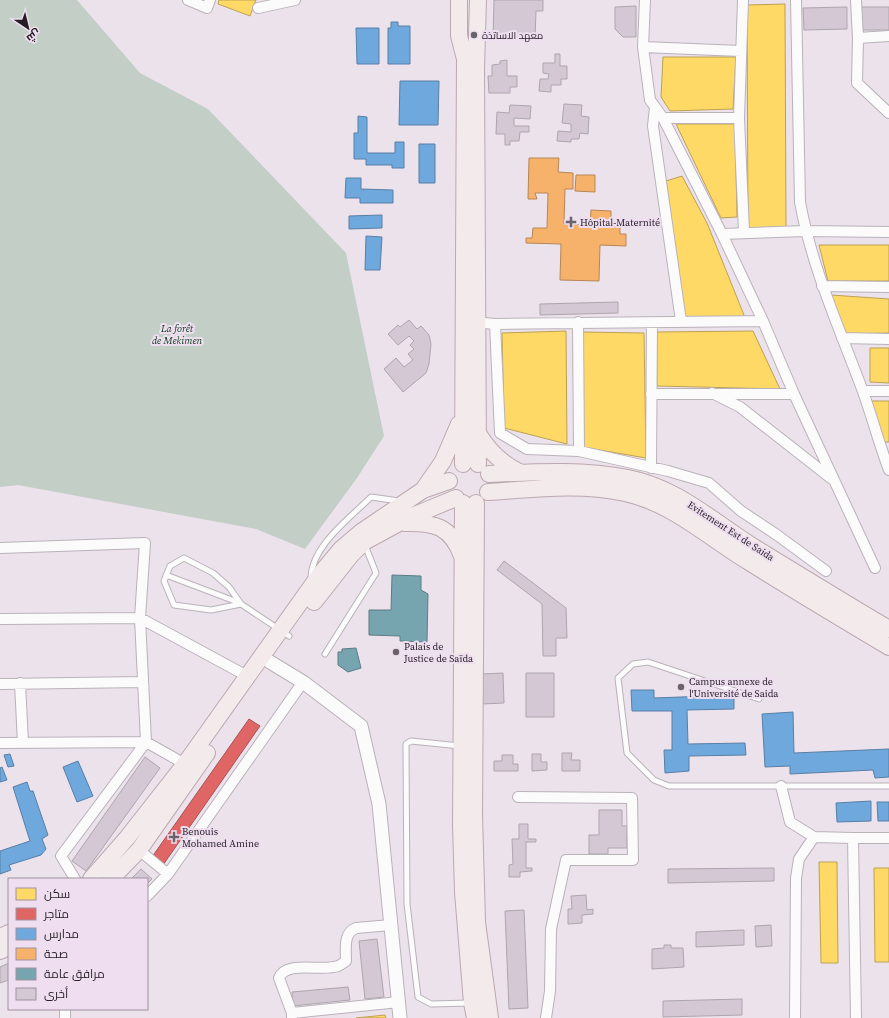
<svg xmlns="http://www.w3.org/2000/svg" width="889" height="1018" font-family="'Source Serif 4',Cairo,serif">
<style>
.green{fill:#c3cec6}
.homes{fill:#ffd966;stroke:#bda152}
.shops{fill:#e06666;stroke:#a85052}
.schools{fill:#6fa8dc;stroke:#587fa5}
.health{fill:#f6b26b;stroke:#b78656}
.public{fill:#76a5af;stroke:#5d7c85}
.building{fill:#d3c8d3;stroke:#ada6ae}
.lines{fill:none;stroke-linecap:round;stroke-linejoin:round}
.service-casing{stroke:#b9b2b9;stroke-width:7}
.minor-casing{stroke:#b9b2b9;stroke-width:12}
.tertiary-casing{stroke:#b9b2b9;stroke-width:15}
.primary-casing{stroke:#bca8af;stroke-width:18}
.service{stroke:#fcfbfc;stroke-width:5}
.minor{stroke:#fcfbfc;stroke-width:10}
.tertiary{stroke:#fcfbfc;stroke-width:13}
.primary{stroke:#f3eaec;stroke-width:16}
.poi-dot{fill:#6a636a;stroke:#efdef0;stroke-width:1.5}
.labels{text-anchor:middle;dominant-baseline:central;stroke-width:4;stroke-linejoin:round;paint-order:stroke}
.poi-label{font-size:10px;fill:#241e24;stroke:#efdef0;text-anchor:start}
.park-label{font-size:10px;font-style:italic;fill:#093719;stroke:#efdef0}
.street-label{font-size:10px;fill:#241e24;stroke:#efdef0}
</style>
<rect width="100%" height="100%" fill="#ece2ec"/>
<path class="green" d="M0 0H77L140 73 208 109 346 253 384 436 357 478 305 549 256 529 18 485 0 487Z"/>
<path class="homes" d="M219 0H256L250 16 218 4Z
M785 4 786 228H748L747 5Z
M663 57H736L733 109 670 111 661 97Z
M676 124H735L737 217 721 218Z
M682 176 707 223 744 315 741 318H685L666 181Z
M819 245H889V281H828Z
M831 295 889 299V333L846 334Z
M566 331 567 444 504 428 502 333Z
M753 331 780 389 657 386V332Z
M582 332 644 333 646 458 582 447Z
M870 348H889V383L870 382Z
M871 401H889V442H883Z
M819 862H837L838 963H821Z
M874 868H889V962H875Z
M385 1015 386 1018H356Z"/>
<path class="shops" d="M249 719 260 726 163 865 152 857Z"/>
<path class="schools" d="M391 22H398V26H410V64H388V28H391Z
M356 28H379V64H357Z
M400 81H439L438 125H399Z
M358 116 367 117V153H395V142H404V168H392V165H366V159H354V133H358Z
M419 144H435V183H419Z
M346 178H361V189L393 190V203H360V198H345Z
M382 215V228L349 229V216Z
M366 236 382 237 380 270H365Z
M631 690H654V698L734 695V709L687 710 688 744 745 743 746 755 689 756V771L665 773 664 750H672V711H632Z
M793 712 794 753 889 749V777L875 778 873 770 790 774V766L765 767 762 714Z
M10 754 14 766 8 767 4 755Z
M78 761 93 796 77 802 63 767Z
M2 767 7 780 0 782V768Z
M27 782 30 791H33L48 835 42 839 46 849 41 855 9 865 11 870 0 874V851L30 841 13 787Z
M871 801V821L837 822 836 803Z
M877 802H889V821H878Z"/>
<path class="health" d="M529 158H559L558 172 573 173V189H565L564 224 590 225 591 210 611 211V226H620V234H626V246L600 245 599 281 560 280 561 244 526 243V238H532L533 228H547L548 193H535L537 199H528Z
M576 175H595V192L575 191Z"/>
<path class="public" d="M392 575 421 576V590L428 594 427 642 400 641V636L369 635V610H391Z
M356 648 361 668 348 672 338 665V652H342V649Z"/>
<path class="building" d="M494 0H543V11H536L535 39H493Z
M636 6V37H623L615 29V7Z
M847 7V29L804 30 803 8Z
M860 7H889V30H860Z
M555 54H560V66H567V79H561V85H551V92L539 91 540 79H548L549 74 543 73V63H555Z
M507 60V76H517V87H510V93H489L488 76H492V65L500 64V61Z
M564 104 582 105 581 116 589 117 588 134 580 133 579 139H571V142L557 141 558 131 571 132V124L562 123Z
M510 105 531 106 530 119 514 118V126H529V132H520L519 141H510V145H505V134H496L497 112 509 113Z
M618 302V313L540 315V304Z
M409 320 417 329 421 326 429 335 431 344 429 364 426 373 403 392 384 369 396 358 404 367 413 360 408 354 414 349 410 345 414 341 409 336 398 345 388 334 398 325 400 327Z
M504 561 566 608 567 638H556V656H543L542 604 497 570Z
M503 673 504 703 482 704V674Z
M526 673H554V717H526Z
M562 753H572L571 760H580V771H562Z
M532 754H541V762H547V770L532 771Z
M502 755H513V764H518V771H494V761H502Z
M145 757 160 768 86 871 72 861Z
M599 810H622V826H627V848H608V854H589V835H599Z
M519 824H528V839H536V842H526V868H532V871L520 872V877H509V865L513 864 512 839H519Z
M774 868V881L668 883V869Z
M141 869 152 879 147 884V879H131Z
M586 895 587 910 593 909V914L582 915V923L568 924V909H572L571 896Z
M524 910 528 1008 509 1009 505 911Z
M771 925 772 946 756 947 755 926Z
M744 930V945L696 947V932Z
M377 939 384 997 365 999 359 941Z
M664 945H671V948H683L684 967 652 969V949L664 948Z
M9 963V980L0 983V967Z
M348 987 350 1000 293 1006 292 992Z
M742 999V1015L663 1017V1001Z"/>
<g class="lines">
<defs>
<path id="service" d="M166 575 240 603
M311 580C310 547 349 519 371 497L399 501
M241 604 211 610 174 605 164 581 170 566 184 558 213 573 229 587 241 604 289 636
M325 654 376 573 365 545
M759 699 648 662 633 664 618 678 627 753 654 780 669 786H889
M460 746 411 741 406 744 407 904 418 997 431 1004 470 1003"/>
<path id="minor" d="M188 0 207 8 210 0
M645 0 643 47 650 100 663 118 722 234 763 321 794 394 875 568
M743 0 739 118 744 232
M796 0 800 202C812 268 839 327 862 389 872 416 879 444 889 470
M856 0 858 38 857 83 889 113
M258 8 295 0
M858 38 889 36
M643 47 741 51
M655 107 653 126 681 321
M663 118H739
M722 234 805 231 889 232
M822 286 889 287
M473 322 495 324 763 321
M578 322 579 451
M495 324 500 433 527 449 579 451 668 471 709 483 741 511 777 535 826 571
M842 338 889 339
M863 391H889
M712 393 740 407 832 479
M651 394H794
M651 468 652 323
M0 548 145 543 140 618 146 742 61 856 75 879
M0 619 140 618 247 676
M20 683 23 743
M0 684 143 682
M0 743 146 742 185 764
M781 786 790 822 814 837 853 838
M518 797 632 798 633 860H566L551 929 550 991 546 1018
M139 850 168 874
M147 896 168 874 303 682
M292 1013 399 1002
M65 1018V1009
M292 1018V1013L279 978C286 960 322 972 338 966 341 965 343 963 346 961 346 949 343 933 356 928L391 925
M795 1018 796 878 799 859 814 837
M856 1018 853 838H889"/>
<path id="tertiary" d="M270 662 303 682 361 726 379 804 400 1018"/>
<path id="primary" d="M459 0V36L465 59 463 464
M478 0 476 69 478 464
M478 433C489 452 502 464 521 473
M489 474C535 472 582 469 628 478 677 487 716 524 757 549 801 576 845 603 889 629
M423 490 443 461 459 424
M488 492C534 489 580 483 625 493 672 503 709 538 749 562 795 591 842 619 889 647
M463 503 461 825 463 892 472 1003 475 1018
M476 503 474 815 477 922 490 1018
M404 523C434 522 451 526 462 556
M314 602 351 555 364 542 410 517 456 498
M91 879 127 838 185 764 321 573 341 549 361 532 423 490 449 481
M111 879 139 850 207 753
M0 937 9 933
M0 951 9 947"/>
</defs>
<use href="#service" class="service-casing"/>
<use href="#minor" class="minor-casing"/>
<use href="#tertiary" class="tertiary-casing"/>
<use href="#primary" class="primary-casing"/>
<use href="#service" class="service"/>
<use href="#minor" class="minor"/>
<use href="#tertiary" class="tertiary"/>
<use href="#primary" class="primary"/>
</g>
<g class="poi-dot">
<circle cx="474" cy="35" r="4"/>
<path d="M569 216h4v4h4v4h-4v4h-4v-4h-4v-4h4z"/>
<circle cx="396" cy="652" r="4"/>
<circle cx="681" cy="687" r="4"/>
<path d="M172 831h4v4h4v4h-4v4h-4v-4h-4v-4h4z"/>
</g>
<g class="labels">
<g class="poi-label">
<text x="482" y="35">معهد الاساتذة</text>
<text x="580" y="222">Hôpital-Maternité</text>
<text x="404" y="646">Palais de<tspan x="404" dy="12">Justice de Saïda</tspan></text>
<text x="689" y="681">Campus annexe de<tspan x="689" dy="12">l'Université de Saida</tspan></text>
<text x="182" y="831">Benouis<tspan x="182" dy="12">Mohamed Amine</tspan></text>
</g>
<g class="park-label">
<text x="177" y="328">La forêt<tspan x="177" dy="12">de Mekimen</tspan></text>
</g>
<g class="street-label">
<text transform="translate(731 531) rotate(33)">Evitement Est de Saida</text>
</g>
</g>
<rect x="8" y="878" width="140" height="132" fill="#efdef0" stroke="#9e919e"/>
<rect x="16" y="888" width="20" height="12" fill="#ffd966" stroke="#9e919e"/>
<text x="44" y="898" font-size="12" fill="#241e24">سكن</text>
<rect x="16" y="908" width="20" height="12" fill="#e06666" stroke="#9e919e"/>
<text x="44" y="918" font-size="12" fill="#241e24">متاجر</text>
<rect x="16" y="928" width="20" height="12" fill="#6fa8dc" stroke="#9e919e"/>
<text x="44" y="938" font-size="12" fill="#241e24">مدارس</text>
<rect x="16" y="948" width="20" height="12" fill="#f6b26b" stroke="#9e919e"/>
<text x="44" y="958" font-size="12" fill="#241e24">صحة</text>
<rect x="16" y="968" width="20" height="12" fill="#76a5af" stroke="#9e919e"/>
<text x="44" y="978" font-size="12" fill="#241e24">مرافق عامة</text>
<rect x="16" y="988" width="20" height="12" fill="#d3c8d3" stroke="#9e919e"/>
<text x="44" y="998" font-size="12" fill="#241e24">أخرى</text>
<g transform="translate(28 28) rotate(145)" stroke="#efdef0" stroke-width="3" paint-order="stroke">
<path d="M0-3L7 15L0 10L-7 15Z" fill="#241e24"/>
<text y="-6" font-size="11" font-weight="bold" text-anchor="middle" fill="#241e24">ش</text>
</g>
</svg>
